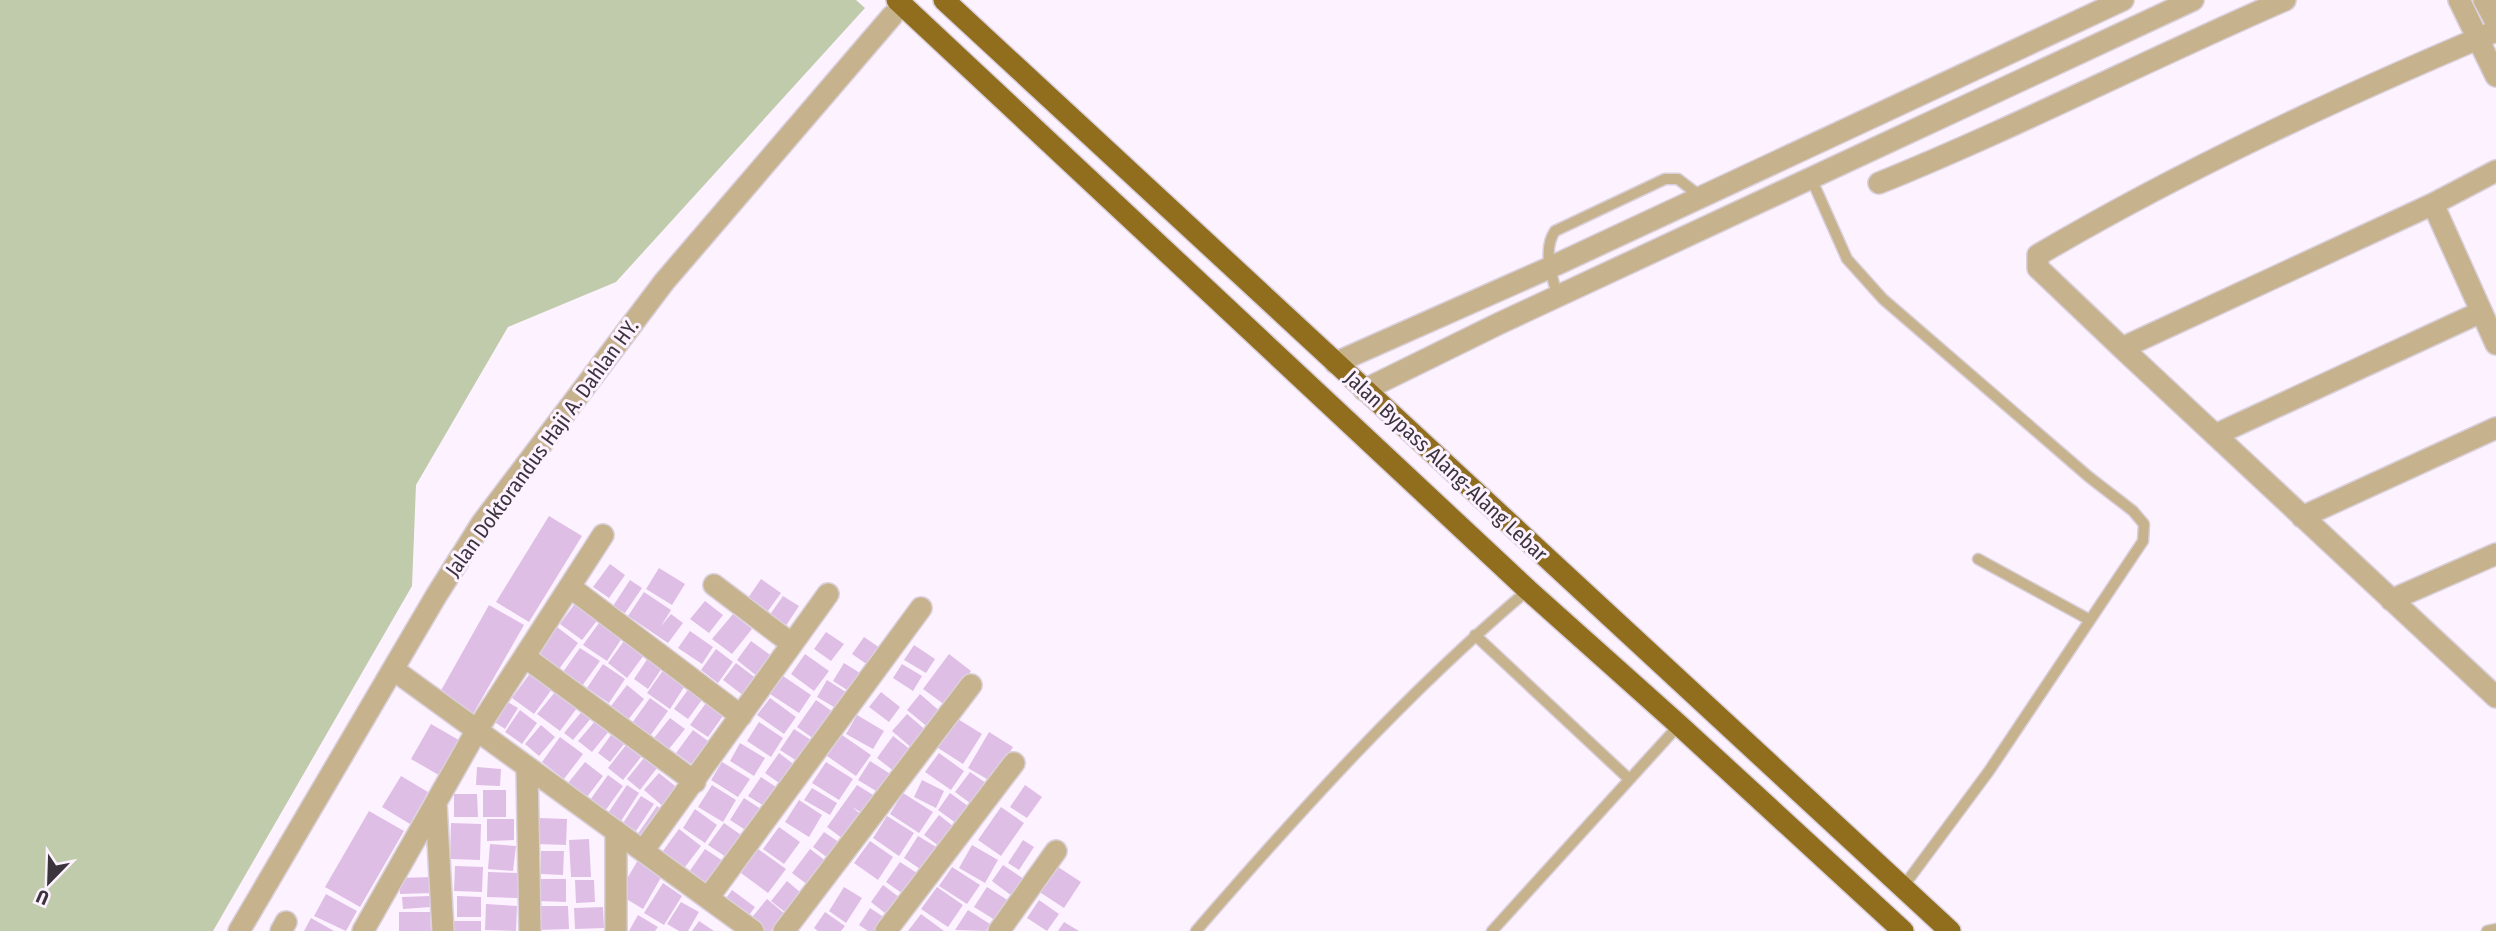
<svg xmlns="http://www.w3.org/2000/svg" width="2496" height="931" font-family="'Fira Sans Condensed',sans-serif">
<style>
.green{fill:#c0cbac}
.building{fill:#dfbee5}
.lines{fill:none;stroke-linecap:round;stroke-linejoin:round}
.service-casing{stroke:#dad0dc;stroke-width:13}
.minor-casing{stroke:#dad0dc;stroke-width:24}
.tertiary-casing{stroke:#dad0dc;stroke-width:24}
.trunk-casing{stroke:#dad0dc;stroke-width:24}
.service{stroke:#c6b28c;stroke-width:10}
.minor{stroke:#c6b28c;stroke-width:21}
.tertiary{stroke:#c6b28c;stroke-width:21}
.trunk{stroke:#906e1e;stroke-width:21}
.labels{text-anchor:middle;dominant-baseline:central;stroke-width:6;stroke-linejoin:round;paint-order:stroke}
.street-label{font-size:21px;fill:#3b343c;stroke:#fdf2ff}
</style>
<rect width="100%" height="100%" fill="#fdf2ff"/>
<path class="green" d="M0 0H856L865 8 616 282 508 327 416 485 412 586 213 931H0Z"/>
<path class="building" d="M549 516 582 536 529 622 496 602Z
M610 564 625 575 609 598 593 587Z
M659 568 685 584 672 605 646 589Z
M761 579 781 593 765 615 746 601Z
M630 580 642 588 625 613 613 606Z
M644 592 671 610 661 626 671 614 683 623 668 643 628 616Z
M783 596 799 606 785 627 769 616Z
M705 601 723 615 709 633 690 619Z
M576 602 599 618 582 640 560 624Z
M489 605 524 625 473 714 439 694Z
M733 614 752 629 732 654 712 639Z
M599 623 622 638 607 661 583 645Z
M557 627 578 643 559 669 538 653Z
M690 631 713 647 702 664 678 648Z
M826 632 844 644 831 661 814 649Z
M864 637 880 648 868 665 852 654Z
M624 641 644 655 627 678 608 663Z
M751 641 773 657 758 677 737 660Z
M914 645 935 659 926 673 904 660Z
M580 648 600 661 582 686 563 672Z
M716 649 733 662 718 683 701 670Z
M805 654 829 671 814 691 791 674Z
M949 654 971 671 945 705 923 689Z
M650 655 664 665 648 689 634 679Z
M736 663 757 679 744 696 723 680Z
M844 663 863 675 852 693 833 681Z
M603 664 625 679 609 703 587 688Z
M902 664 922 676 913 691 893 678Z
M664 669 686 684 670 709 647 693Z
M531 672 552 689 534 714 512 698Z
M783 676 811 695 799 713 770 694Z
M827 680 849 694 839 710 817 697Z
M627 685 644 699 628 720 611 706Z
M690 687 704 697 688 719 674 709Z
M555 692 577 708 560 731 537 714Z
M881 692 900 707 889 722 869 707Z
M920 694 943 714 930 729 907 710Z
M650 698 668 711 650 736 632 723Z
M770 698 796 717 784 734 757 715Z
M816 700 836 714 817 741 797 727Z
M506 701 518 708 505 729 493 721Z
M706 703 723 716 708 737 690 725Z
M520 710 537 723 522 744 505 732Z
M583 710 592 717 573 740 564 733Z
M907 714 928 732 913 749 892 731Z
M857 715 884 731 873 749 846 734Z
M953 716 982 734 963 764 935 746Z
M670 718 685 729 669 749 654 738Z
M596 720 609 731 592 752 578 741Z
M759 722 783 738 771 757 747 741Z
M431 724 464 743 444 778 411 759Z
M541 725 555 737 539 756 525 744Z
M794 729 814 742 800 763 780 750Z
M693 730 715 746 698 769 676 753Z
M989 732 1013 747 992 782 968 768Z
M611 735 624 744 610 762 598 753Z
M842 735 871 755 856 776 827 756Z
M893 736 911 750 895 772 877 758Z
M560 737 583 754 564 779 542 762Z
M740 743 765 758 754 776 730 761Z
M626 745 641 757 623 780 608 768Z
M779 753 796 766 782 785 765 773Z
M939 753 964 771 951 790 925 772Z
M644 758 657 768 640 790 627 779Z
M870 761 892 775 881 794 858 780Z
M585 762 603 776 587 797 568 783Z
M722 762 750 779 738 797 711 780Z
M826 762 853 779 839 800 812 783Z
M477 767 501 769 500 786 476 785Z
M970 772 989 785 974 806 955 792Z
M659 773 680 790 665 808 644 790Z
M608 775 623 786 605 811 590 800Z
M401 776 428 792 410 824 382 807Z
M761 777 779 789 767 808 748 796Z
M922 780 944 791 936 808 914 797Z
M627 785 639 793 621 821 608 813Z
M712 785 736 800 723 822 698 807Z
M857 785 878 798 867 816 852 807 864 817 846 841 827 827Z
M1025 785 1042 797 1027 818 1010 807Z
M812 788 837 803 830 815 804 800Z
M483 790H506V817H483Z
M903 793 933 812 919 833 890 814Z
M950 793 972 809 960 826 938 810Z
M454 794H477L478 817H454Z
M641 796 654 804 636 831 623 823Z
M744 798 764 811 750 833 730 820Z
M799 800 822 815 809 837 785 822Z
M657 806 666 813 647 841 637 835Z
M1001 807 1024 823 1001 856 978 840Z
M695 809 717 825 705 843 683 828Z
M369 811 404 831 360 907 325 887Z
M939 815 958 830 943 849 924 835Z
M887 816 914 833 899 856 873 838Z
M538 818 567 819 566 845 537 844Z
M487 819H514V840L487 841Z
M451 823 481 824 480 860 450 859Z
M724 823 744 837 729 859 708 845Z
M779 827 800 842 784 864 763 849Z
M679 829 701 846 682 871 660 855Z
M824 832 843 845 832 861 813 847Z
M918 836 938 848 923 871 904 858Z
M589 839 591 877H571L569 840Z
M1023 840 1034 847 1019 870 1008 863Z
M870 841 893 857 878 880 854 863Z
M490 844 516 846 513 871 488 869Z
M972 845 998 860 985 883 959 868Z
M705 849 726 863 710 887 689 872Z
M758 849 786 869 768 893 741 873Z
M810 849 830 864 812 888 792 873Z
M541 851H564L563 875 541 874Z
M638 860 663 874 643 909 618 894Z
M900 862 920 875 906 896 886 882Z
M1003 865 1024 879 1012 896 992 881Z
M1055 865 1081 882 1064 908 1038 891Z
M455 866 483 867 482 892 454 891Z
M952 867 980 885 967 904 939 886Z
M488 872 519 873 518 898 487 897Z
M433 877V893L400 894 399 878Z
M538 879H566V902L538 901Z
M575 880H594L595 902 576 903Z
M787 881 807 898 791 917 771 901Z
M663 883 682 896 664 925 644 913Z
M883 885 903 900 890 917 871 902Z
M844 887 862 898 846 923 829 911Z
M937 887 963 905 948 927 921 909Z
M987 887 1009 901 995 920 974 907Z
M732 890 755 907 744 922 721 905Z
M326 894 357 911 346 931 314 916Z
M430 896 431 907 403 909 402 897Z
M457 896 481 897V917H457Z
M767 899 785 914 771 931H761L749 921Z
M1039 900 1059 914 1047 931 1027 918Z
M681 902 699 912 688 931H679L667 924Z
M486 904 517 906 516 931 485 930Z
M538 906H568L569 929 538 930Z
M603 907 604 928 575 929 574 908Z
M870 908 888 920 881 931H868L859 925Z
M968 910 990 924 986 931 955 930Z
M399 912H430L431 931H399Z
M825 912 845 926 841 931H818L814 928Z
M921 914 944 931H908Z
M638 915 658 927 655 931H629Z
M311 918 334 931H304Z
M449 921H481V931H449Z
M699 921 714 931H692Z
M1064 922 1079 931H1058Z"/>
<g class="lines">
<defs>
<path id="service" d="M1811 178 1847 259 1883 299 2089 477 2133 511 2144 524 2143 541 1989 771 1903 887
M1558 297C1552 277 1542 250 1555 231L1665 179H1678L1700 196
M1978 559 2088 619
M1475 635 1629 779
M1196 931C1300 811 1406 693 1528 590
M1492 931 1679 725
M2487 931 2496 929"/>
<path id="minor" d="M2459 0 2496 76
M2484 0 2496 22
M1879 183C2017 127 2149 59 2285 0
M2433 204 2496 171
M2496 344 2433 204 2122 348 2496 697
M2122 348 2038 268V255C2184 169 2340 97 2496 31
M1335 363 1549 268 2123 0
M1364 390 1498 324 2193 0
M2215 435 2481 312
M2302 517 2496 428
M714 585 792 644
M570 587 741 716
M2391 600 2496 554
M525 657 695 782
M394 670 753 931
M527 767 530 931
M436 804 443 931
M616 831V931
M643 851 828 594
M708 898 921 608
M281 931 286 922
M363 931 477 730 603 535
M784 931 971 685
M886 931 1014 763
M999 931 1056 851"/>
<path id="tertiary" d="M239 931 436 596 482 523 664 282 892 16"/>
<path id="trunk" d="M897 0 1528 590 1679 725 1903 931
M944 0 1950 931"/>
</defs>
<use href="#service" class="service-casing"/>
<use href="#minor" class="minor-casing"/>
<use href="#tertiary" class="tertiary-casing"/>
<use href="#trunk" class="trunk-casing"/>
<use href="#service" class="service"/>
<use href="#minor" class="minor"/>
<use href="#tertiary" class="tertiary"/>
<use href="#trunk" class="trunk"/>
</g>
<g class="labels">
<g class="street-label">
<text transform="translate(542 448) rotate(-54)">Jalan Doktorandus Haji A. Dahlan HY.</text>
<text transform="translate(1446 466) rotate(43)">Jalan Bypass Alang-Alang Lebar</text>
</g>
</g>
<g transform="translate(49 882) rotate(203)" stroke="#fdf2ff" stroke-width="5" paint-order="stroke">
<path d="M0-5L12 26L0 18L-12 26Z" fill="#3b343c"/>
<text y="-10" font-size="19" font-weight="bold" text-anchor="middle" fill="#3b343c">U</text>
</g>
</svg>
